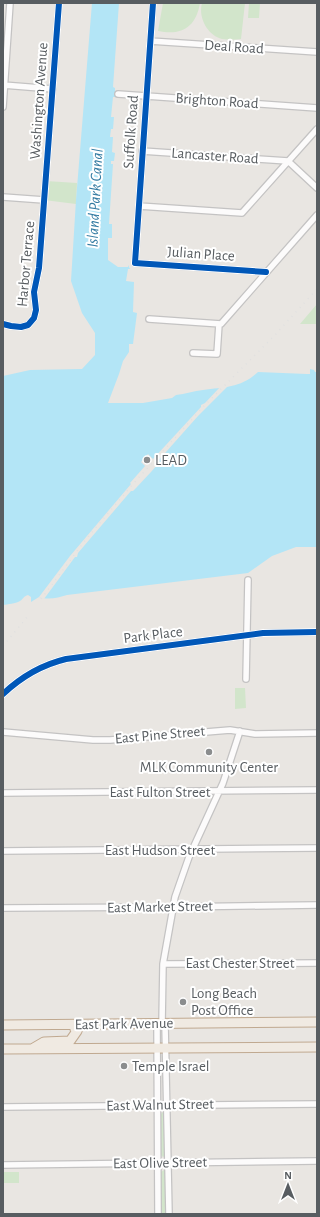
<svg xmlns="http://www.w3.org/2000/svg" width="320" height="1217" font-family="'Alegreya Sans',sans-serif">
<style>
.green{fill:#d2e5cb}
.water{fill:#b3e5f6}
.pier{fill:#e9e6e2}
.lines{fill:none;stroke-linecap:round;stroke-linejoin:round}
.minor-casing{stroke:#c4c3c3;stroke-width:8}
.trunk-casing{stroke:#c0a990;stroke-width:11}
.minor{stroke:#fcfbfb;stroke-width:5.5}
.trunk{stroke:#f0eae2;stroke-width:9}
.rail{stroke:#e0e0e0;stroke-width:1.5;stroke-dasharray:1 5;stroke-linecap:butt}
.cycleway-casing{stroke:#fff;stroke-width:8}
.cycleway{stroke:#0057b8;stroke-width:6}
.poi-dot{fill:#8b8d8e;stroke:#fff;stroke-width:1.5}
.labels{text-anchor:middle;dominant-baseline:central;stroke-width:4;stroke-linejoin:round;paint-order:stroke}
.street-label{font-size:15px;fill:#585d61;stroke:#fff}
.poi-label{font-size:15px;fill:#585d61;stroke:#fff;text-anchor:start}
.water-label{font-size:16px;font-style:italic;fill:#337ba2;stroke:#fff}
</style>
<rect width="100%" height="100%" fill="#e9e6e2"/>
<path class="green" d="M163 3H200C196 27 182 36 158 31Z
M202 3H245L241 39C234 40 228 40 222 39 207 35 198 17 202 3Z
M249 3H260L259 18H248Z
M46 181 77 183 76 204 44 200Z
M317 304V324H300Z
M235 688H245L246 708 235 709Z
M163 1112 165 1113 166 1155 163 1157 161 1155 160 1115Z
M164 1170 166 1172 167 1211 164 1214 161 1212V1172Z
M3 1172H19V1183H3Z"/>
<path class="water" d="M92 3H119L113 87 115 88V97H113L111 117H114L113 129H111L110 137H113L112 152 115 153 114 161H111V164H113L109 224H112V238H108V260L118 267H128V265L130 269H128L126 281 134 282 133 312 137 313 133 344H129V352L123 361 119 374 108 403H143L172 398 176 395C185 394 194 391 203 390 225 387 241 388 258 372L307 374H310V369L314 370 315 372H317V547H296L272 556 248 573 67 595C58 598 48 600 39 597L31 602V597L28 595C24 596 24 598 20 601 15 604 8 604 3 605V376L30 370 82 369 95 355V333L82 313 71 281 76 200Z"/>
<path class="pier" d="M221 386H228L198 416 166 452 157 462 158 464 151 472 136 488 133 491H131L78 553 77 557H75L44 599 39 597 70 556 131 484 130 483 145 466 141 462 148 454 153 459 201 407V405L205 403Z"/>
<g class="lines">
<defs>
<path id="minor" d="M153 3 135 263 266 272
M150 41 317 52
M3 85 53 89
M118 94 317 108
M3 107 10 3
M142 151 288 161 317 188
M3 197 44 200
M139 206 242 213 317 129
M149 319 221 324 317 215
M3 324 11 326 21 327 28 325 34 318 36 310 34 292 39 268 59 3
M193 353 217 354 219 324
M246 679 248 580
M3 694C21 677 41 665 66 659L263 633 317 632
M3 732 93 740H110L230 730 255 734 317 733
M3 793 317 790
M3 851 317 848
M3 908 173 907 317 905
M163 964 317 963
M157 1024 158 1214
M162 1024 163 964 175 897 189 857 223 783 240 731
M165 1024 169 1214
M3 1107 317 1104
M3 1165 317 1161"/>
<path id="trunk" d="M3 1025 317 1022
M3 1049 317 1047
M32 1049 44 1042 70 1041 77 1031 75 1029 76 1025"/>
</defs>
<use href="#minor" class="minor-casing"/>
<use href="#trunk" class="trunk-casing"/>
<use href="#minor" class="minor"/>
<use href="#trunk" class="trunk"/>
<path class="rail" d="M41 599 87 538 133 484 204 406 274 336 317 289
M3 646 28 616"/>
<defs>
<path id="cycleway" d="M153 3 135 263 266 272
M3 324 11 326 21 327 28 325 34 318 36 310 34 292 39 268 59 3
M3 694C21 677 41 665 66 659L263 633 317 632"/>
</defs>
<use href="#cycleway" class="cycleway-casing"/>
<use href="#cycleway" class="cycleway"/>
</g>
<g class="poi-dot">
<circle cx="147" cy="460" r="4"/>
<circle cx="209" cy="752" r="4"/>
<circle cx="183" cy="1002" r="4"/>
<circle cx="124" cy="1066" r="4"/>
</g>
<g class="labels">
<g class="street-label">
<text transform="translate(234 47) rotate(4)">Deal Road</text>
<text transform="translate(39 101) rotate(-86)">Washington Avenue</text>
<text transform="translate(217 101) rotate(4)">Brighton Road</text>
<text transform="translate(131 132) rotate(-86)">Suffolk Road</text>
<text transform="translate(215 156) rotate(4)">Lancaster Road</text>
<text transform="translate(201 254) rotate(4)">Julian Place</text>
<text transform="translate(26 264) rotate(-85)">Harbor Terrace</text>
<text transform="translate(153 635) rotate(-7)">Park Place</text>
<text transform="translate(160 735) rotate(-5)">East Pine Street</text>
<text x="160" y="792">East Fulton Street</text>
<text x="160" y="850">East Hudson Street</text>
<text transform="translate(160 907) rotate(-1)">East Market Street</text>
<text x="240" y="963">East Chester Street</text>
<text transform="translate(124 1024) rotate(-1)">East Park Avenue</text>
<text transform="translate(160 1105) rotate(-1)">East Walnut Street</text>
<text transform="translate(160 1163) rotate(-1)">East Olive Street</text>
</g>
<g class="poi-label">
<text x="155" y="460">LEAD</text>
<text x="209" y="767" text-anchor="middle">MLK Community Center</text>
<text x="191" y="993">Long Beach<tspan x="191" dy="17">Post Office</tspan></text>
<text x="132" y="1066">Temple Israel</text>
</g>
<g class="water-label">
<text transform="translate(95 198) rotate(-87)">Island Park Canal</text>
</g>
</g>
<rect width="320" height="1217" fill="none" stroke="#585d61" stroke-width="8"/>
<g transform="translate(288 1185)" stroke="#ffffff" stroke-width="3" paint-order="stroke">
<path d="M0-3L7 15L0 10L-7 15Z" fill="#585d61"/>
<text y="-6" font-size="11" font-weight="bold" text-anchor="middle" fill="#585d61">N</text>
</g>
</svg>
